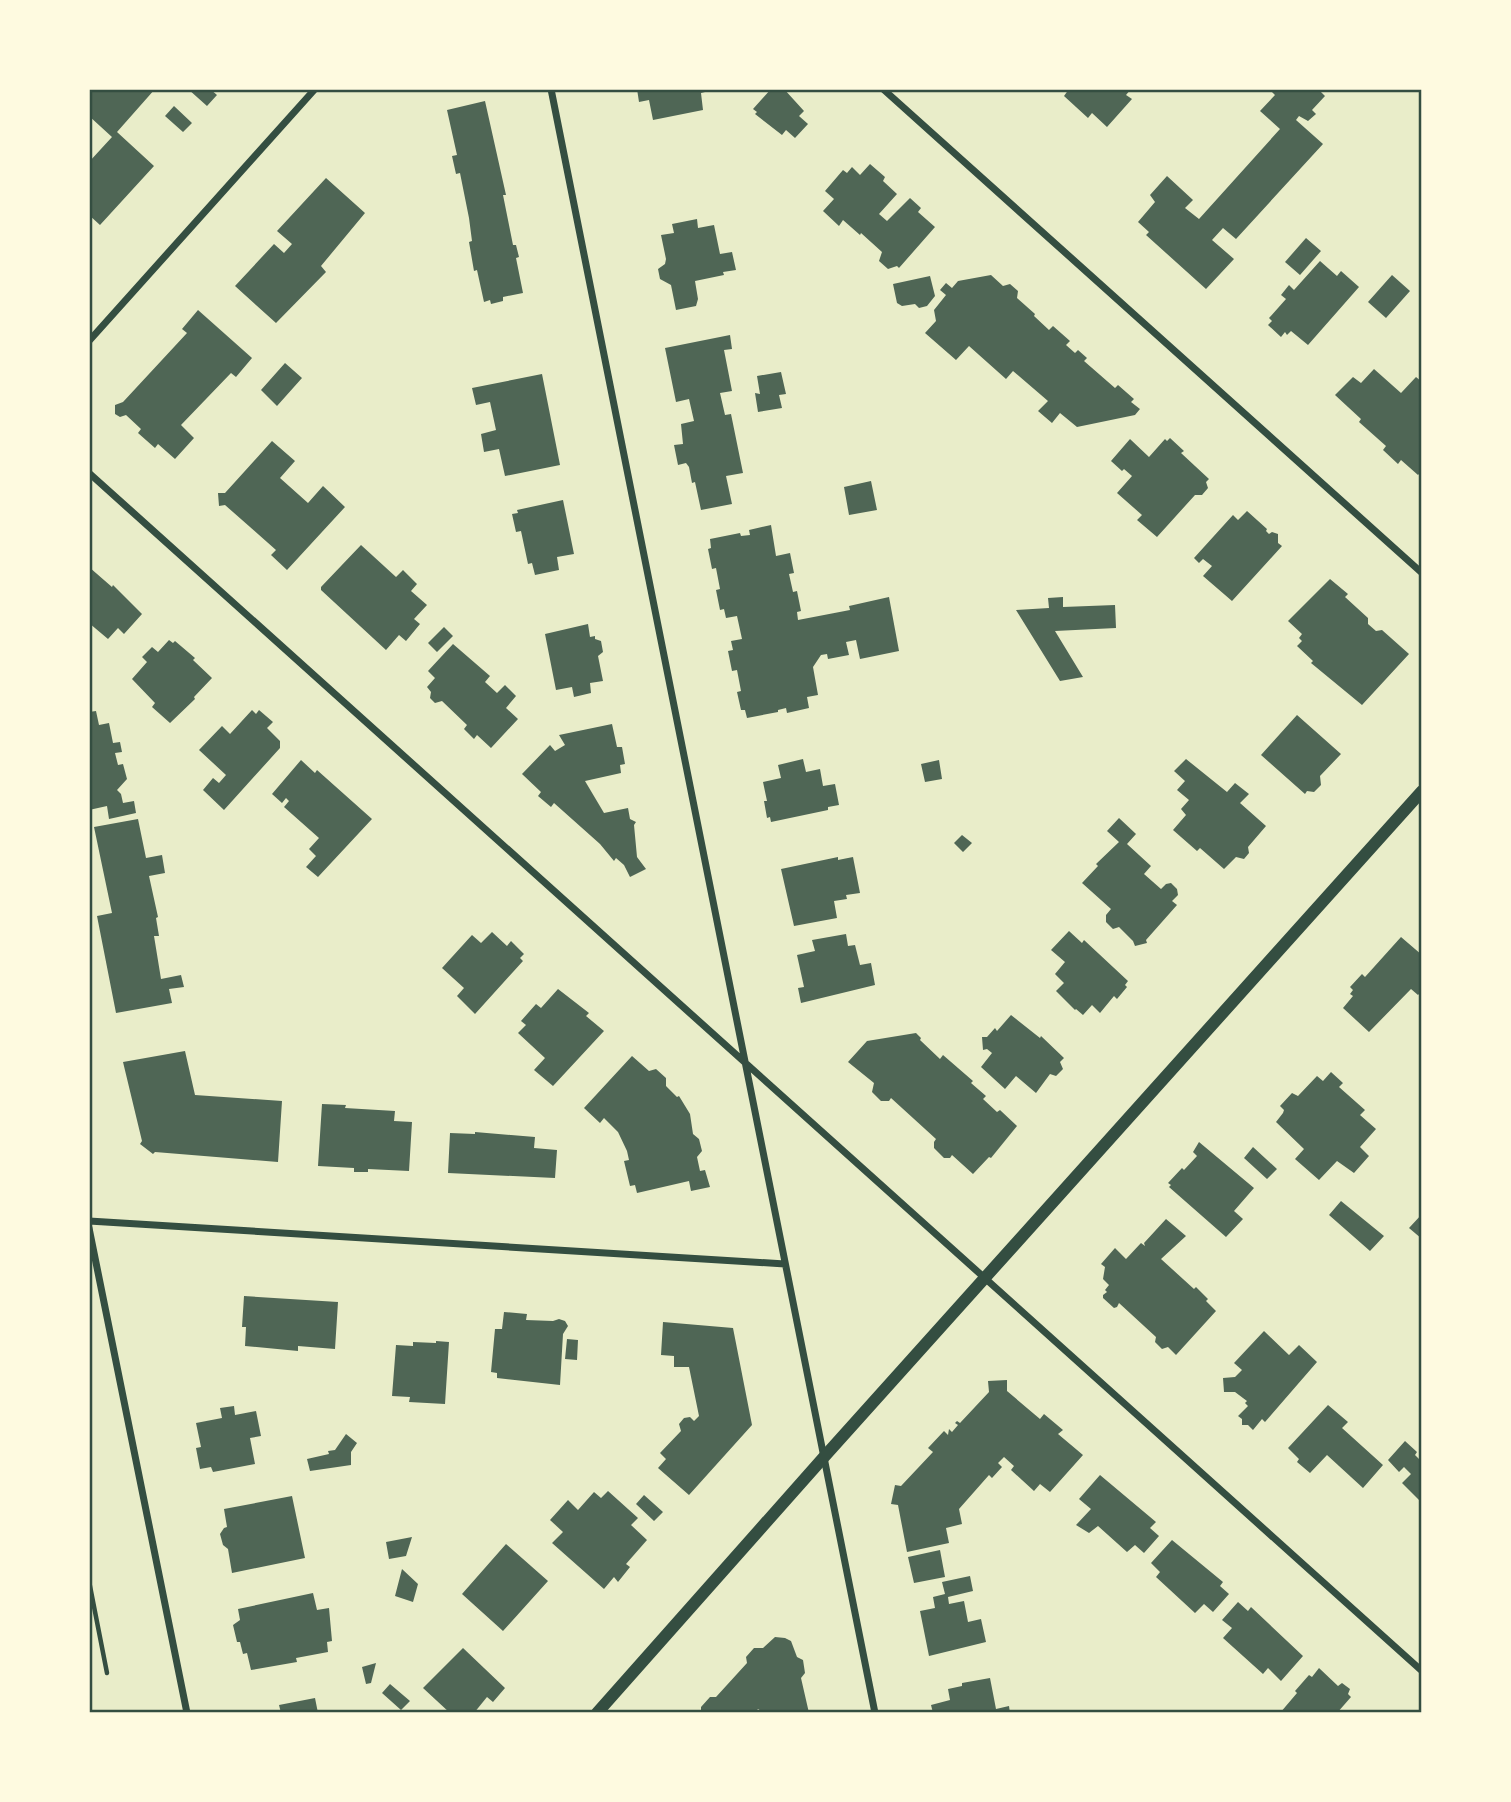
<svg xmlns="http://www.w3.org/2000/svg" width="1511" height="1802" font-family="'Alegreya Sans',sans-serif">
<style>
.building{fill:#4f6655}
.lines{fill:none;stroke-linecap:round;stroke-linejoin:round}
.path{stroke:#344e41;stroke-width:4.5}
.minor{stroke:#344e41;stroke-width:7}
.tertiary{stroke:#344e41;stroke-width:12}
.neatline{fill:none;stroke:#344e41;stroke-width:2.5}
</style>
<rect width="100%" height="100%" fill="#e9edc9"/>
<path class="building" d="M89 89H155L117 132 154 166 100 225 89 215V162L112 137 89 116Z
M188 89H210L217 95 207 106Z
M637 89H705V92L701 93 703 110 653 120 649 100 639 102Z
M771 89H784L804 111 799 116 808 124 795 138 786 130 782 135 755 114 757 112 753 109Z
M1069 89H1131L1126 95 1132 99 1107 127 1092 113 1088 118 1064 96Z
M1269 89H1318L1325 96 1312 110 1316 114 1308 121 1299 116 1296 120 1323 144 1236 239 1223 228 1212 240 1234 259 1206 289 1146 235 1149 232 1138 222 1155 202 1150 195 1167 176 1193 200 1185 208 1199 219 1280 129 1260 111 1275 95Z
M485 101 506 195H503L513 245H516L519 257 516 258 523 293 503 297V301L491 304 490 300 484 302 477 270 474 271 469 242 472 241 469 218 460 173 456 174 452 156 457 155 447 110Z
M174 106 192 123 183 132 165 116Z
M870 164 885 177 883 181 897 194 879 214 887 221 910 198 921 208 918 212 935 227 899 268 897 266 888 269 879 261 882 252 861 233 860 235 843 220 839 226 823 211 834 199 825 191 843 170 847 173 852 167 860 175Z
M326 178 365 213 321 266 326 272 276 323 235 286 274 244 284 253 292 244 277 231Z
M697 219 698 228 714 225 720 254 732 252 736 270 723 272 724 275 695 281 698 299 696 306 676 310 671 285 660 279 658 269 665 264 666 259 661 235 674 233 672 224Z
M1306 238 1321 251 1300 275 1285 262Z
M1320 261 1337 276 1341 271 1359 287 1308 345 1291 331 1287 335 1285 332 1281 337 1268 325 1272 321 1269 318 1286 299 1281 295 1289 285 1294 290Z
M991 275 1003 286 1010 284 1018 291 1017 298 1035 314 1034 316 1049 330 1053 326 1070 341 1066 345 1075 353 1078 350 1087 358 1084 361 1115 388 1118 385 1134 399 1131 402 1140 409 1135 415 1077 427 1060 413 1052 423 1038 411 1048 401 1013 371 1006 379 969 346 956 360 925 333 936 321 934 310 946 295 940 290 946 283 952 288 958 281Z
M1392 275 1410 291 1386 318 1368 302Z
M930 276 935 296 927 306 919 308 915 304 902 306 897 303 893 284Z
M198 310 252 358 236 377 231 373 181 425 194 438 175 459 158 444 155 448 138 433 141 429 126 415 120 417 115 414V405L123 402 187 333 182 329Z
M730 335 732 349 724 350 732 391 720 393 725 415 731 414 743 473 726 476 732 504 701 510 695 482 692 483 689 467 686 463 678 465 674 445 683 444 681 424 694 421 689 399 676 402 665 348Z
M285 363 302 378 277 406 261 390Z
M1374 369 1401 393 1416 377 1422 382V471L1418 475 1401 460 1398 464 1383 450 1386 446 1359 422 1361 419 1335 395 1353 377 1361 383Z
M781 372 786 394 779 395 782 408 758 412 755 393 760 394 757 376Z
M542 374 560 465 505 476 499 449 484 452 481 434 496 430 490 402 476 405 472 388Z
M1170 438 1184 451 1181 453 1209 479 1206 482 1208 488 1202 495H1195L1157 537 1137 520 1142 515 1117 493 1132 476 1124 469 1122 471 1111 461 1130 439 1149 457 1165 439 1167 441Z
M272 441 295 461 280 478 308 503 323 486 345 507 287 570 271 555 276 550 225 505 219 506 218 493H225Z
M871 481 877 510 849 515 844 487Z
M563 500 574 554 557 557 559 570 535 575 532 563 528 564 521 531 516 532 512 514 518 513 517 510Z
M1247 511 1267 529 1266 531 1269 534 1272 532 1278 534V543L1282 546 1232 601 1203 576 1212 566 1203 559 1199 563 1194 558 1233 515 1238 520Z
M771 525 776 556 790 553 794 573 789 574 793 592 797 591 801 611 797 612 798 620 850 610 849 606 889 597 899 651 860 659 856 640 846 642 849 655 828 659 827 654 821 655 813 667 818 695 807 697 809 708 787 713 786 708 778 710V712L747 718 745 710H741L737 692 741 691 737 670 732 671 728 651 733 650 731 641 742 639 737 616 726 618 724 609 720 610 716 590 720 589 716 568 712 569 708 549 711 548 710 539 740 533 741 536 750 535 749 530Z
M361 545 396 577 403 570 417 584 411 591 427 605 414 619 420 624 406 641 399 635 386 650 321 590V587Z
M89 567 112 587 113 585 142 614 124 634 118 628 108 639 89 623Z
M1330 579 1348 594 1345 597 1368 618V624L1376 631 1382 630 1409 654 1362 705 1311 663 1313 661 1297 646 1302 641 1299 638 1302 634 1288 621Z
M1063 597V607L1115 605 1116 628 1055 631 1083 677 1060 681 1016 610 1049 608 1048 598Z
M588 624 590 637 595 636V639L601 641 603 652 598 656 603 681 590 683 591 693 574 697 572 687 556 690 545 634Z
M444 627 453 636 437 652 428 643Z
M169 640 173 643 175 641 195 658 193 660 212 678 194 697 195 699 170 723 152 707 155 703 132 679 147 662 142 657 152 647 158 652Z
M453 644 490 676 485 682 497 693 505 685 516 696 506 708 518 719 491 748 477 735 474 739 464 729 467 725 442 701 435 703 430 698 431 692 427 687 435 678 428 671Z
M252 710 256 714 259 710 273 722 267 728 280 741V748L224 810 203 790 213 778 219 783 226 775 199 750 222 726 230 734Z
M96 711 99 725 109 723 113 743 120 742 122 752 115 753 118 765 123 764 127 779 117 790 121 794 123 803 134 801 136 813 109 819 107 806 89 810V712Z
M1297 715 1341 754 1320 776 1321 785 1314 792 1307 791 1305 794 1261 755Z
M612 724 617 747H622L625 764 620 765 621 773 585 781 604 813 628 808 630 819 636 822 634 825 637 857 646 869 630 877 624 865 616 858 614 861 600 844 554 803 551 807 538 796 541 792 522 774 550 745 555 751 565 745 559 735Z
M803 759 806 772 820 769 823 786 835 784 839 805 828 807V810L771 822 770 817 767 818 764 801H767L763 782 781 778 778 765Z
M1186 759 1227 792 1235 783 1249 794 1240 803 1266 826 1248 847 1249 853 1244 859 1236 857 1224 869 1200 848 1197 851 1173 830 1186 815 1181 809 1189 800 1177 790 1185 781 1174 771Z
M301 760 315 773 317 770 372 819 318 877 306 867 316 856 309 849 319 838 284 807 289 801 286 798 282 803 272 794Z
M939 760 942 779 925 782 921 764Z
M1119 818 1136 834 1127 844 1151 866 1144 874 1161 889 1166 884 1171 883 1177 889 1178 895 1172 901 1177 905 1146 940 1147 943 1135 946 1133 941 1119 927 1113 929 1106 922V915L1111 909 1082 883 1098 866 1096 864 1119 842 1107 831Z
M138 819 146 858 162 855 165 873 149 876 158 917 156 918 159 936H154L161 979 181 975 184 987 169 989 172 1003 116 1013 97 916 112 913 94 827Z
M962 835 972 843 963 852 954 843Z
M838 857V860L853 857 860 893 846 895 847 899 834 901 837 918 794 926 781 869Z
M1069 931 1082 943 1084 940 1128 981 1125 985 1127 987 1117 999 1114 996 1100 1013 1092 1005 1083 1015 1076 1009 1075 1010 1056 991 1064 983 1055 974 1065 962 1051 950Z
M492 932 507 946 511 941 524 954 520 958 523 961 475 1014 457 996 464 988 442 968 472 935 481 943Z
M846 934 848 946 855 945 860 965 871 963 875 985 801 1003 798 988 804 987 797 955 815 951 812 940Z
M1401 937 1422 955V991L1418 995 1411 989 1369 1032 1343 1008 1353 996 1350 994 1353 990 1350 987 1362 974 1365 977Z
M558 989 589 1013 586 1016 604 1031 553 1086 534 1070 545 1058 518 1033 526 1025 521 1021 536 1004 541 1008Z
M1011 1015 1040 1038 1041 1036 1064 1058 1060 1062 1063 1069 1056 1076 1050 1074 1036 1093 1016 1076 1005 1089 981 1067 992 1053 987 1049 983 1050 982 1037H987L995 1028 997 1031Z
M916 1033 921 1038 920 1040 940 1059 943 1055 973 1081 971 1083 986 1096 983 1099 997 1112 1000 1110 1017 1126 991 1158 989 1157 973 1174 952 1155 950 1158H944L934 1148V1142L936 1139 891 1098 889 1101H881L872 1092 874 1083 848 1062 867 1041Z
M185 1051 195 1095 282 1101 278 1162 155 1152 153 1154 140 1144 142 1141 123 1062Z
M632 1056 649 1071 656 1069 666 1078V1086L677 1097 679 1096 690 1114 693 1134 699 1139 702 1151 697 1157 700 1171 705 1170 710 1187 691 1191 689 1181 637 1193 635 1185 630 1186 624 1161 629 1160 627 1151 618 1132 604 1118 600 1123 584 1108Z
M1331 1072 1343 1083 1339 1087 1365 1110 1360 1115 1376 1129 1360 1147 1369 1156 1354 1173 1337 1161 1319 1180 1295 1159 1304 1149 1276 1122 1283 1113 1284 1110 1280 1106 1292 1093 1298 1096 1317 1076 1323 1081Z
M322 1104 346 1105 345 1108 395 1111 394 1121 412 1122 409 1171 368 1169V1172H354V1168L318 1166Z
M475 1132 535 1137 534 1148 557 1150 555 1178 448 1173 450 1133 475 1134Z
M1199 1142 1254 1188 1234 1211 1243 1219 1226 1237 1169 1187 1171 1185 1168 1183 1182 1168 1184 1170 1197 1156 1193 1152Z
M1253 1147 1277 1169 1267 1179 1244 1158Z
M1341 1201 1384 1236 1370 1251 1329 1215Z
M1422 1214V1239L1409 1228Z
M1166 1219 1186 1236 1161 1259 1194 1289 1196 1287 1208 1299 1206 1301 1216 1311 1176 1355 1168 1347 1162 1349 1155 1342 1156 1337 1119 1303 1117 1307 1114 1308 1103 1298V1295L1107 1292 1105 1290 1109 1285 1103 1279 1105 1267 1101 1264 1115 1248 1126 1259 1141 1243 1145 1246 1144 1243Z
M244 1296 338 1302 335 1349 298 1346V1351L245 1346 246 1327H242Z
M504 1312 527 1314 526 1320 553 1321 559 1319 565 1321 568 1326 563 1334 560 1385 497 1378V1373L491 1372 495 1329H502Z
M663 1322 733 1328 752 1425 689 1495 658 1468 666 1459 660 1453 681 1431 679 1424 684 1418 690 1417 694 1421 699 1416 689 1367H674V1356L661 1355Z
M1264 1331 1289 1355 1299 1345 1317 1362 1265 1422 1262 1419 1253 1430 1248 1425H1242V1419L1238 1416 1248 1406 1245 1403 1247 1401 1235 1392H1224L1223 1378 1235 1377 1242 1370 1234 1363Z
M567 1339 578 1340 577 1360 565 1359Z
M436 1341 449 1342 445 1404 409 1402 410 1397 392 1396 396 1345 413 1346V1342L436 1343Z
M1007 1380V1391L1040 1419 1044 1414 1063 1430 1058 1434 1083 1455 1050 1492 1040 1484 1034 1491 1011 1470 1014 1466 1004 1457 998 1463 1002 1467 992 1478 989 1475 959 1509 962 1524 946 1528 949 1543 907 1552 898 1505 891 1504 895 1485 901 1486 933 1452 928 1448 944 1431 948 1435 949 1429 952 1432 958 1425 955 1423 957 1421 960 1423 989 1392 988 1381Z
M1328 1405 1348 1422 1342 1428 1383 1465 1363 1488 1327 1455 1310 1473 1297 1462 1299 1459 1288 1448Z
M234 1406 235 1415 256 1411 261 1436 250 1438 255 1464 213 1472 211 1467 200 1469 196 1448 201 1447 196 1423 222 1418 220 1408Z
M346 1434 357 1443 351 1452V1465L310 1471 307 1459 329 1454 328 1451 335 1450Z
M1405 1441 1417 1452 1415 1455 1419 1459 1422 1456V1503L1402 1483 1411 1474 1404 1467 1399 1472 1388 1460Z
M1100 1475 1156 1522 1150 1528 1159 1536 1144 1553 1135 1545 1127 1552 1098 1526 1089 1533 1076 1525 1091 1509 1079 1499Z
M608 1491 638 1518 631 1525 647 1540 626 1564 630 1567 618 1582 614 1577 604 1589 552 1543 563 1532 550 1520 568 1500 578 1510 594 1492 601 1498Z
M644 1495 663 1512 654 1521 636 1504Z
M292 1496 305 1558 232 1573 228 1549 223 1545 220 1534 224 1528 227 1527 224 1509Z
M412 1537 406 1556 389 1559 386 1542Z
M1172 1540 1223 1582 1220 1586 1229 1594 1213 1612 1204 1604 1195 1613 1156 1577 1160 1572 1151 1563Z
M506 1544 548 1581 503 1631 462 1594Z
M940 1550 945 1577 914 1583 908 1557Z
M402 1569 418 1584 413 1602 395 1596Z
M970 1576 973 1591 948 1597 949 1604 964 1601 968 1622 981 1619 986 1642 929 1656 920 1611 935 1608 933 1597 945 1594 942 1582Z
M313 1593 317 1610 329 1608 332 1641 327 1642 328 1652 296 1658 297 1662 251 1670 247 1653 243 1654 240 1642H237L233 1625 240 1620 238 1609Z
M1238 1602 1248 1611 1251 1607 1303 1656 1281 1681 1268 1668 1263 1674 1223 1638 1232 1628 1222 1620Z
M775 1637 785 1638 791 1641 797 1657 803 1660 805 1673 801 1678 809 1713H764L758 1709 755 1713H701V1707L710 1697H716L747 1663 746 1657 754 1648H763Z
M463 1648 505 1688 493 1702 487 1697 474 1713H450L423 1688Z
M376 1663 371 1683 366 1684 362 1667Z
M1319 1668 1338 1686 1342 1683 1350 1689 1348 1694 1351 1697 1337 1713H1280L1297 1693 1295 1691 1309 1675 1312 1677Z
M990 1678 996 1709 1009 1706 1010 1713H933L931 1705 950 1700 948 1689 962 1686V1683Z
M390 1684 410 1701 401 1710 382 1693Z
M315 1698 318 1713H281L279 1705Z"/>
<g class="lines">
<path class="path" d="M89 1581 107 1673"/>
<path class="minor" d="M551 89 875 1713
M883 89 1422 573
M89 341 315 89
M89 473 1422 1671
M89 1221 785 1264
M89 1228 187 1713"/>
<path class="tertiary" d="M597 1713 824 1457 1422 791"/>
</g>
<rect width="1511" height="1802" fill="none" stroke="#fefae0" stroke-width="182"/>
<rect x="91" y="91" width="1329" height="1620" class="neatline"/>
</svg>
